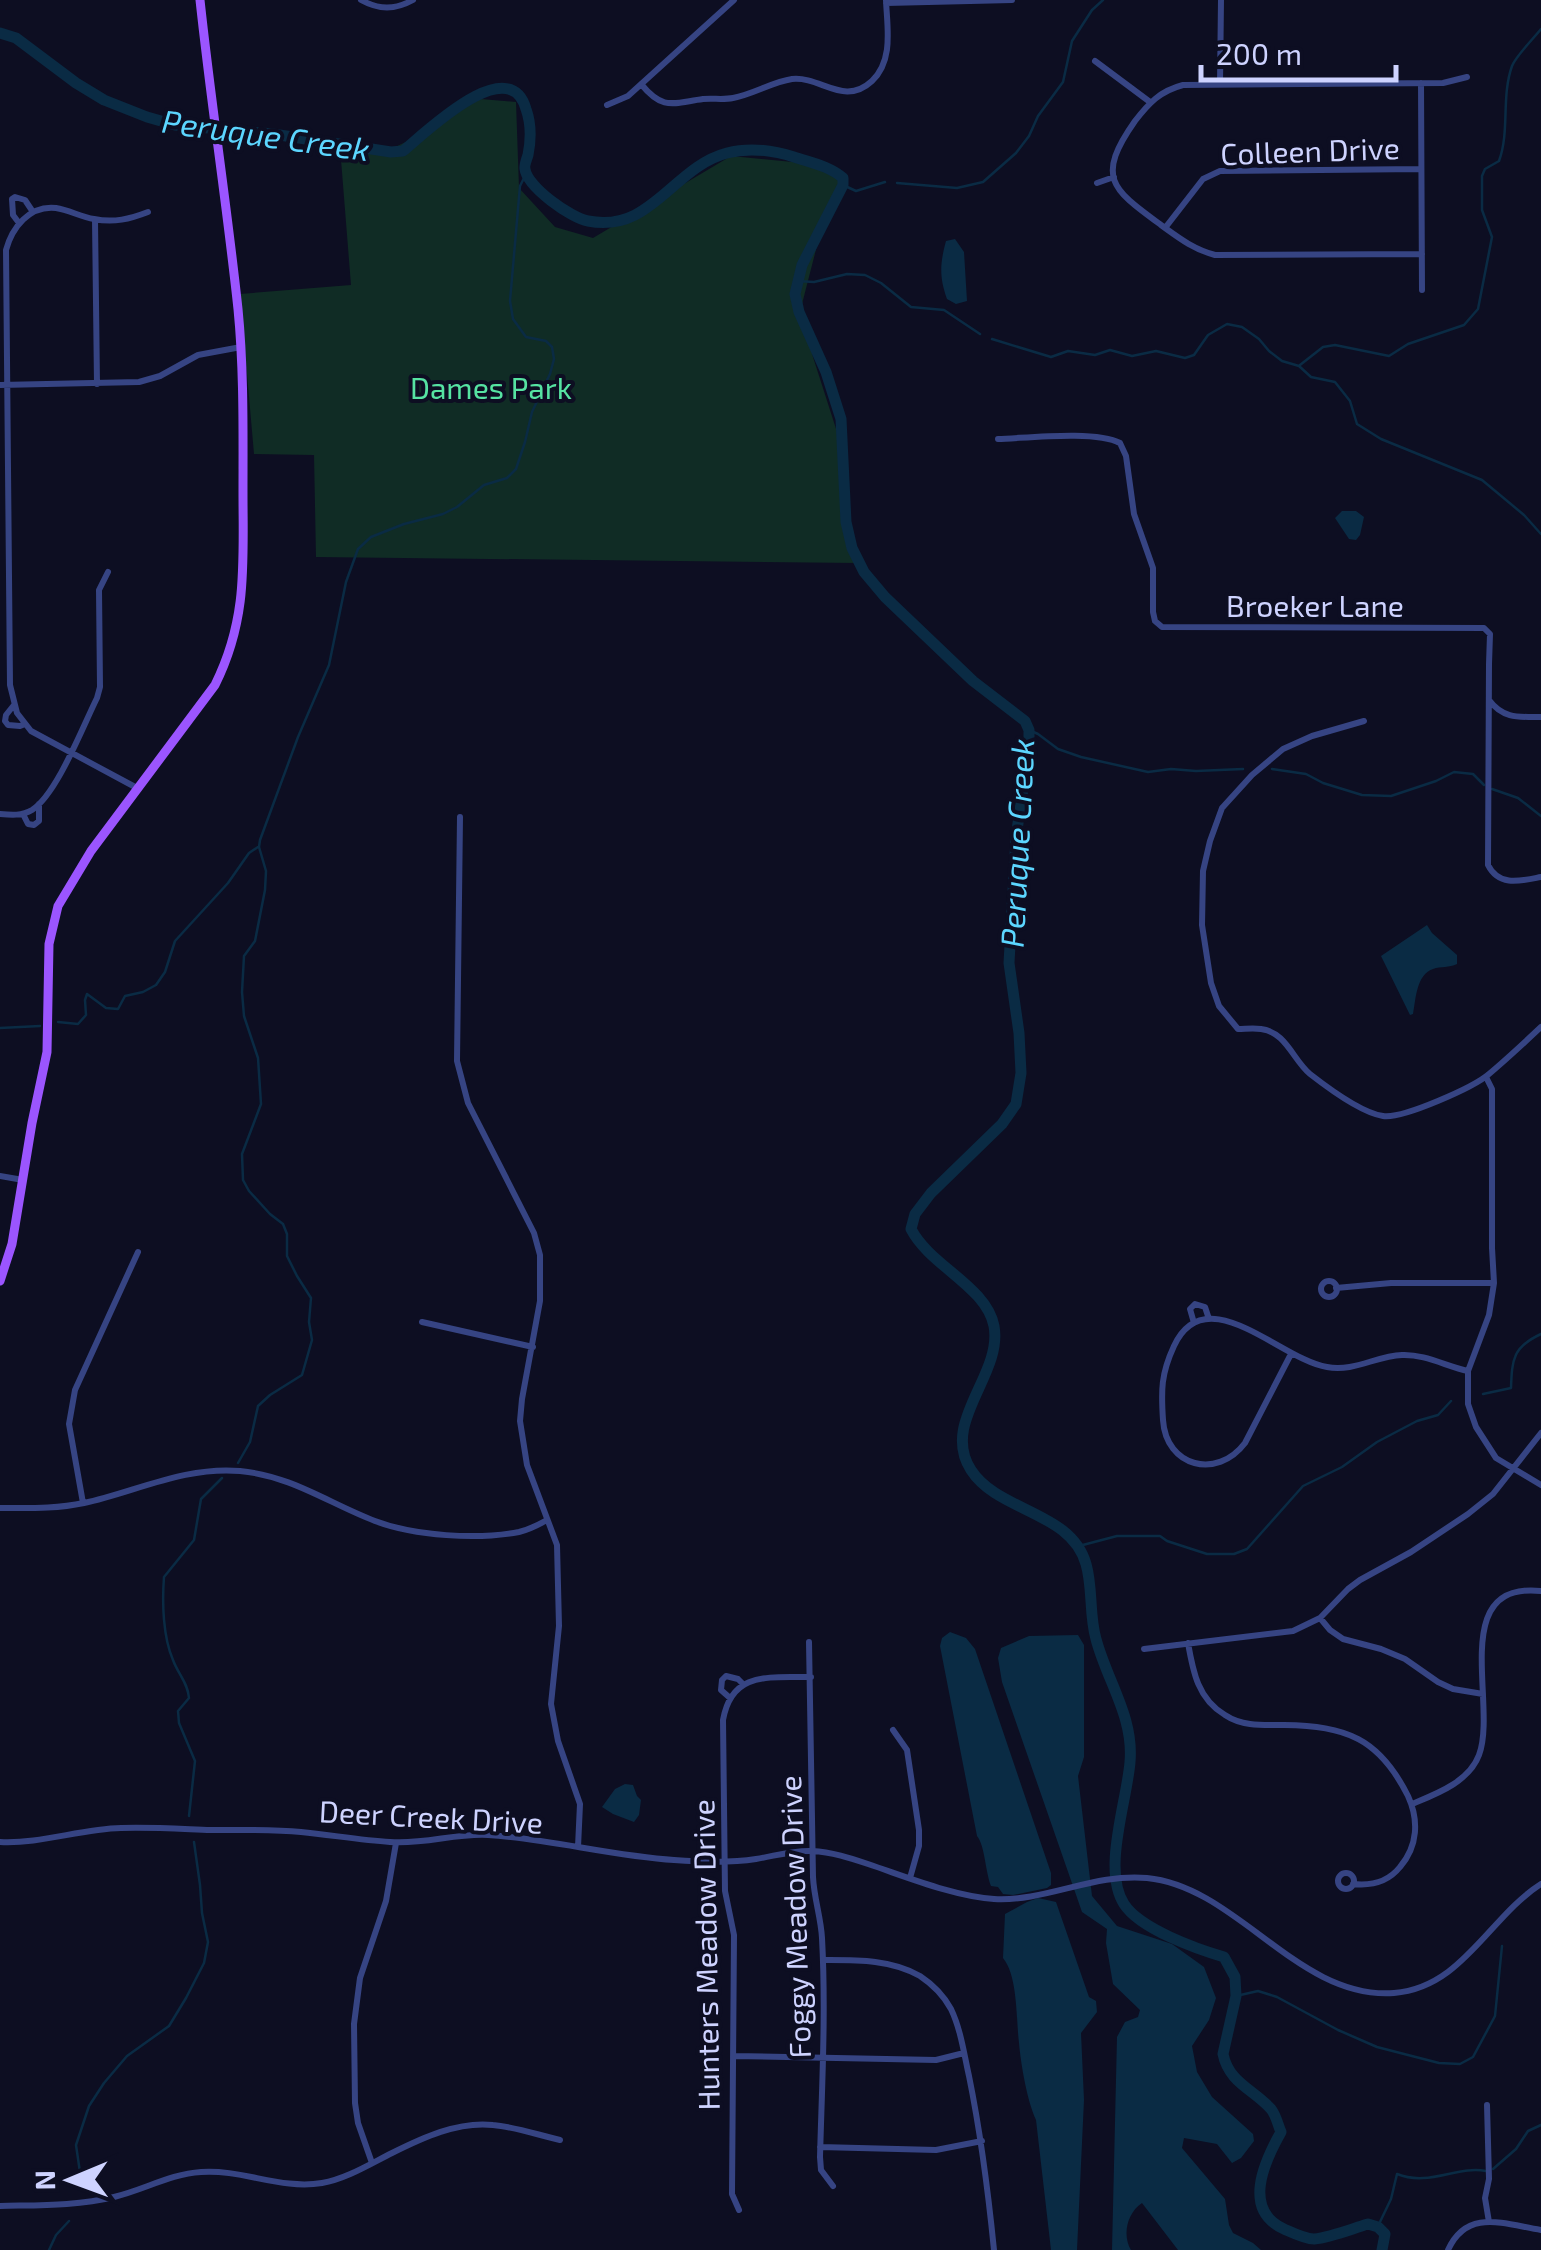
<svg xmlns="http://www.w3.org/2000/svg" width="1541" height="2250" font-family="'Exo 2',sans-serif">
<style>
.green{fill:#102c25}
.water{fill:#0a2b44}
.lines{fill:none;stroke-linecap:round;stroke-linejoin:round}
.stream{stroke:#0a2b44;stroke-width:2.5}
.river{stroke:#0a2b44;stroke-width:11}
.minor{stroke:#364483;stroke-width:6}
.major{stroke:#9b55ff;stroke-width:9}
.labels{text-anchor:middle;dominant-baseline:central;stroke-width:8;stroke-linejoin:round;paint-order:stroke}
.street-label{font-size:30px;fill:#ced3ff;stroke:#0d0e22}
.park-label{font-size:30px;fill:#56e3a2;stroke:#0d0e22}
.water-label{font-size:32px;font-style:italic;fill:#5cd6ff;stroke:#0d0e22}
</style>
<rect width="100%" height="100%" fill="#0d0e22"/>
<path class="green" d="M469 98 516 102 519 188 555 227 593 238 731 156 813 164 842 181 839 198 821 230 801 308 813 357 838 435 845 528 859 563 316 557 314 455 254 454 240 294 351 285 340 147 389 150 435 128Z"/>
<path class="water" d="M955 239 964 252 967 301 956 304 947 299C939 277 940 263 946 241Z
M1342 511H1356L1364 517 1360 535 1356 540 1349 539 1335 518Z
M1427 925 1432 933 1457 955V964C1449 968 1441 966 1433 969 1416 975 1416 999 1413 1014L1410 1015 1381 956Z
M950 1632 966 1638 975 1649 1051 1873V1885L1047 1888 1013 1895 1003 1894 998 1887 991 1886C985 1870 985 1846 977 1836L940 1646 942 1638Z
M1078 1635 1084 1645V1757L1078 1776 1092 1896 1117 1926 1172 1944 1204 1967 1216 1998 1209 2020 1192 2046 1197 2072 1212 2097 1253 2134 1254 2141 1241 2158 1232 2163 1217 2144 1184 2138 1182 2148 1225 2199 1229 2225 1233 2233 1253 2243 1261 2250H1178L1142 2203C1127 2213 1122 2235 1131 2250H1112L1117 2037 1125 2022 1138 2017 1140 2010 1113 1984 1106 1943 1107 1929 1082 1912 1002 1682 998 1658 1001 1648 1029 1636Z
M625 1784 633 1785 637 1796 641 1800 639 1815 634 1822 613 1814 602 1807 615 1789Z
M1038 1898 1056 1902 1089 1997 1096 2001 1097 2012 1081 2033 1084 2100 1077 2250H1051L1036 2120C1027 2100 1021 2065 1019 2043 1016 2019 1018 1976 1003 1958L1005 1914 1027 1902Z"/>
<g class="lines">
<path class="stream" d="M897 183 957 188 983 182 1016 153 1029 136 1038 116 1063 82 1072 41 1092 10 1103 0
M843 185 856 191 885 182
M797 281 814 282 847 274 865 275 881 283 911 307 944 310 980 334
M992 339 1051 357 1068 351 1095 355 1110 350 1132 356 1156 351 1185 358 1194 355 1208 335 1227 324 1242 327 1259 339 1269 351 1282 361 1299 366 1311 377 1335 382 1350 401 1357 424 1381 439 1482 480 1524 515 1541 534
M1300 365 1323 347 1335 345 1389 356 1408 344 1464 325 1478 309 1492 237 1482 210V176L1485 169 1499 161C1510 131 1501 97 1512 66 1516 56 1533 39 1541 29
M1029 730 1038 734 1058 749 1081 757 1148 772 1171 769 1196 771 1243 769
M1272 769 1306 774 1323 783 1362 795 1391 796 1436 781 1454 772 1473 774 1484 785
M1492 789 1518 798 1541 816
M58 1022 78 1024 86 1015 85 1000 87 994 106 1008 118 1009 125 996 143 992 156 985 165 972 175 941 228 883 249 853 258 847
M0 1028 40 1026
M1483 1394 1511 1388C1512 1359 1513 1347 1541 1334
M238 1463 250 1442 258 1406 270 1395 302 1375 312 1340 309 1322 311 1298 297 1276 287 1256V1234L283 1224 270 1214 249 1191 243 1180 242 1154 261 1104 258 1058 244 1016 242 992 244 956 255 941 265 890 266 871 259 847 260 840 298 737 329 665 346 582 358 549 371 537 404 524 443 514 457 507 484 485 507 478 516 469 525 442 532 412 550 374 554 359 552 347 546 341 526 337 513 319 510 301 520 186 526 174
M1079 1546 1117 1536H1160L1167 1541 1207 1554H1234L1247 1549 1303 1486 1342 1467 1377 1442 1417 1421 1438 1415 1451 1401
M189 1816 195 1761 179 1723 178 1711 189 1698C188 1683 178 1674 173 1660 163 1637 162 1603 164 1577L194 1540 201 1499 222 1478
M1236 1996 1258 1991 1277 1997 1338 2030 1377 2047 1439 2063 1460 2064 1473 2057 1495 2016 1502 1946
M1493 2169 1516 2149 1528 2131 1541 2125
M82 2186 76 2145 89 2106 104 2083 127 2056 169 2026 186 1998 204 1963 208 1942 202 1913 200 1885 194 1842
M1385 2234 1379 2224 1391 2199 1397 2174C1429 2187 1458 2165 1486 2171
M49 2250 56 2235 69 2221"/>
<path class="river" d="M0 33 16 38 76 83 104 100 147 117 175 125 273 134 391 152 403 151C424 134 509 50 526 109 531 123 531 140 528 155 527 158 524 166 525 169 527 187 571 218 588 221 651 234 673 167 727 153 750 147 772 150 794 157 812 163 829 166 843 178V185L802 265 795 294 799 312 826 372 841 419 846 522 852 548 864 572 885 597 973 681 1025 721 1029 730V747L1016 837 1009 963 1019 1033 1021 1073 1016 1104 1002 1124 931 1193 915 1214 911 1229C930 1266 986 1286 994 1326 1003 1375 940 1422 971 1470 998 1512 1071 1511 1086 1564 1093 1588 1089 1615 1096 1639 1107 1681 1134 1717 1130 1762 1127 1801 1102 1870 1124 1904 1140 1929 1197 1949 1224 1957L1235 1977 1236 1996 1223 2054C1229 2083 1253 2089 1271 2109 1276 2115 1278 2125 1281 2132 1264 2162 1242 2210 1284 2229 1293 2233 1305 2239 1314 2239 1332 2237 1351 2229 1368 2224L1378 2227 1385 2234 1382 2250"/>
<path class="minor" d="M361 0C379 10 395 10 413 0
M886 3 1012 0
M1095 61 1150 102
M1421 83 1422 290
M641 84C663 111 673 103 703 99 713 98 723 100 733 98 754 94 772 82 792 79 821 76 844 107 872 81 894 60 887 27 886 0
M1220 84 1221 0
M607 105 628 96 734 0
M1097 183 1114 177
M95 220 97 384
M19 223 13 215 12 199 15 197 25 200 33 212
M1165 228 1203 179 1220 171 1421 169
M1422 254 1215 255C1193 249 1179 238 1161 225 1112 189 1095 178 1135 121 1149 103 1160 91 1183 85L1443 83 1467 77
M0 385 139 382 160 376 198 355 241 347
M998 439C1027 438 1096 430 1120 443L1126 456 1134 514 1153 568V612L1155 621 1162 627 1484 628 1490 634 1489 664 1488 865C1499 887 1520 881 1541 877
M1489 700C1503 719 1519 717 1541 717
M14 705 6 715 5 721 8 725 20 726 25 724
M1364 721 1312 736 1283 749 1252 775 1222 808 1210 841 1203 871 1202 925 1211 983 1219 1006 1238 1029C1245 1029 1253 1028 1261 1029 1286 1032 1293 1060 1310 1074 1328 1088 1362 1113 1383 1116 1403 1119 1474 1087 1489 1074 1507 1059 1524 1043 1541 1027
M137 788 31 731 17 713 10 685 6 250C12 228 29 205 56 208 69 210 81 217 94 219 114 223 130 219 148 212
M0 814C11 815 22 816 32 810 57 794 83 726 97 698L100 687 99 590 108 572
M23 814 28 824 34 825 39 821V804
M460 817 457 1061 468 1103 534 1233 540 1255V1301L522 1399 520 1421 527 1465 557 1545 559 1626 551 1704 558 1741 580 1804 578 1847
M1486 1077 1492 1089V1248L1494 1283 1489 1315 1468 1371V1404L1476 1427 1496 1458 1541 1485
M0 1176 23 1180
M1321 1289a8 8 0 1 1 16 0a8 8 0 1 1-16 0Z
M1336 1288 1391 1283H1494
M422 1322 533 1347
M1194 1323 1190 1309 1195 1304 1205 1307 1209 1319
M1291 1354 1245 1443C1217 1480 1166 1467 1163 1420 1161 1390 1161 1374 1174 1346 1206 1277 1281 1360 1327 1367 1354 1372 1376 1356 1402 1355 1424 1354 1446 1366 1468 1371
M83 1503 69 1424 75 1390 138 1252
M0 1508C29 1508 56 1509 84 1503 135 1492 185 1466 240 1471 292 1476 328 1503 375 1521 415 1536 477 1540 519 1532 528 1530 538 1525 547 1520
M1320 1618 1330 1630 1343 1639 1381 1649 1405 1659 1438 1682 1453 1689 1483 1694
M809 1642 813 1877C814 1898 821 1918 822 1938 826 2011 822 2084 820 2157L821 2170 833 2186
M1188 1643C1193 1672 1198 1699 1225 1715 1243 1727 1264 1725 1284 1725 1346 1726 1379 1738 1408 1796 1419 1820 1418 1846 1400 1867 1388 1882 1371 1886 1353 1884
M1144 1649 1293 1631 1320 1618 1348 1589 1360 1580 1411 1552 1468 1514 1493 1494 1541 1433
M730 1698 721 1690 722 1680 726 1676 738 1679 743 1684
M893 1730 907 1750 919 1830V1846L910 1878
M1412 1804C1436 1794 1469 1782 1479 1755 1498 1705 1447 1581 1541 1591
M0 1842C41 1844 80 1829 121 1828 151 1827 182 1829 211 1830 241 1830 272 1829 301 1832 331 1835 361 1840 390 1842 423 1845 456 1833 488 1835 550 1839 612 1856 674 1860 700 1862 731 1863 756 1859 775 1856 793 1850 812 1851 832 1852 850 1858 868 1864 907 1877 953 1896 994 1899 1045 1902 1094 1873 1147 1878 1238 1887 1298 2000 1394 1993 1462 1988 1489 1917 1541 1884
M1338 1881a8 8 0 1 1 16 0a8 8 0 1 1-16 0Z
M823 1960C855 1960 891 1959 920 1976 932 1984 944 1996 951 2009 961 2030 964 2054 969 2076 981 2135 988 2190 994 2250
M733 2056 936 2060 964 2053
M1487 2105 1489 2179 1485 2198 1489 2222
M820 2147 936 2150 982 2141
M372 2163 358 2123 355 2103 354 2024 360 1978 386 1901 396 1843
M0 2206C37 2205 77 2206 114 2197 144 2190 170 2174 201 2172 242 2169 281 2190 322 2183 346 2179 370 2164 392 2153 422 2138 458 2121 493 2125 516 2127 538 2135 560 2140
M739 2210 732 2194 734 1935 725 1891 723 1720C732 1670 770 1678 811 1677
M1448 2250C1467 2208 1504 2224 1541 2230"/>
<path class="major" d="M0 1281 12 1244 32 1123 47 1052 49 944 58 906 91 851 215 685C248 619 243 563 243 492 243 431 244 370 238 309 227 206 211 103 200 0"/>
</g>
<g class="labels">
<g class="street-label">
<text transform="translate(1310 150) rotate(-2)">Colleen Drive</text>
<text x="1315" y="605">Broeker Lane</text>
<text transform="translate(431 1816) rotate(3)">Deer Creek Drive</text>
<text transform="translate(794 1917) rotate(-92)">Foggy Meadow Drive</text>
<text transform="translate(705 1955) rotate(-91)">Hunters Meadow Drive</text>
</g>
<g class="park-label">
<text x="491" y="387">Dames Park</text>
</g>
<g class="water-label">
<text transform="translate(266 134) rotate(8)">Peruque Creek</text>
<text transform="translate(1016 843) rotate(-87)">Peruque Creek</text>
</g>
</g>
<g transform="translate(70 2180) rotate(269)" stroke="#0d0e22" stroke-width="8" paint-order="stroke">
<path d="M0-8L18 38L0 25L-18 38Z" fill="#ced3ff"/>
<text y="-15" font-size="28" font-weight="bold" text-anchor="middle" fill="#ced3ff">N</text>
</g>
<path d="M1201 65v15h195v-15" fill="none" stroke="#ced3ff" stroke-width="5"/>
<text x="1216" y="65" font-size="30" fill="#ced3ff" stroke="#0d0e22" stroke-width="8" paint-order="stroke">200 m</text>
</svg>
